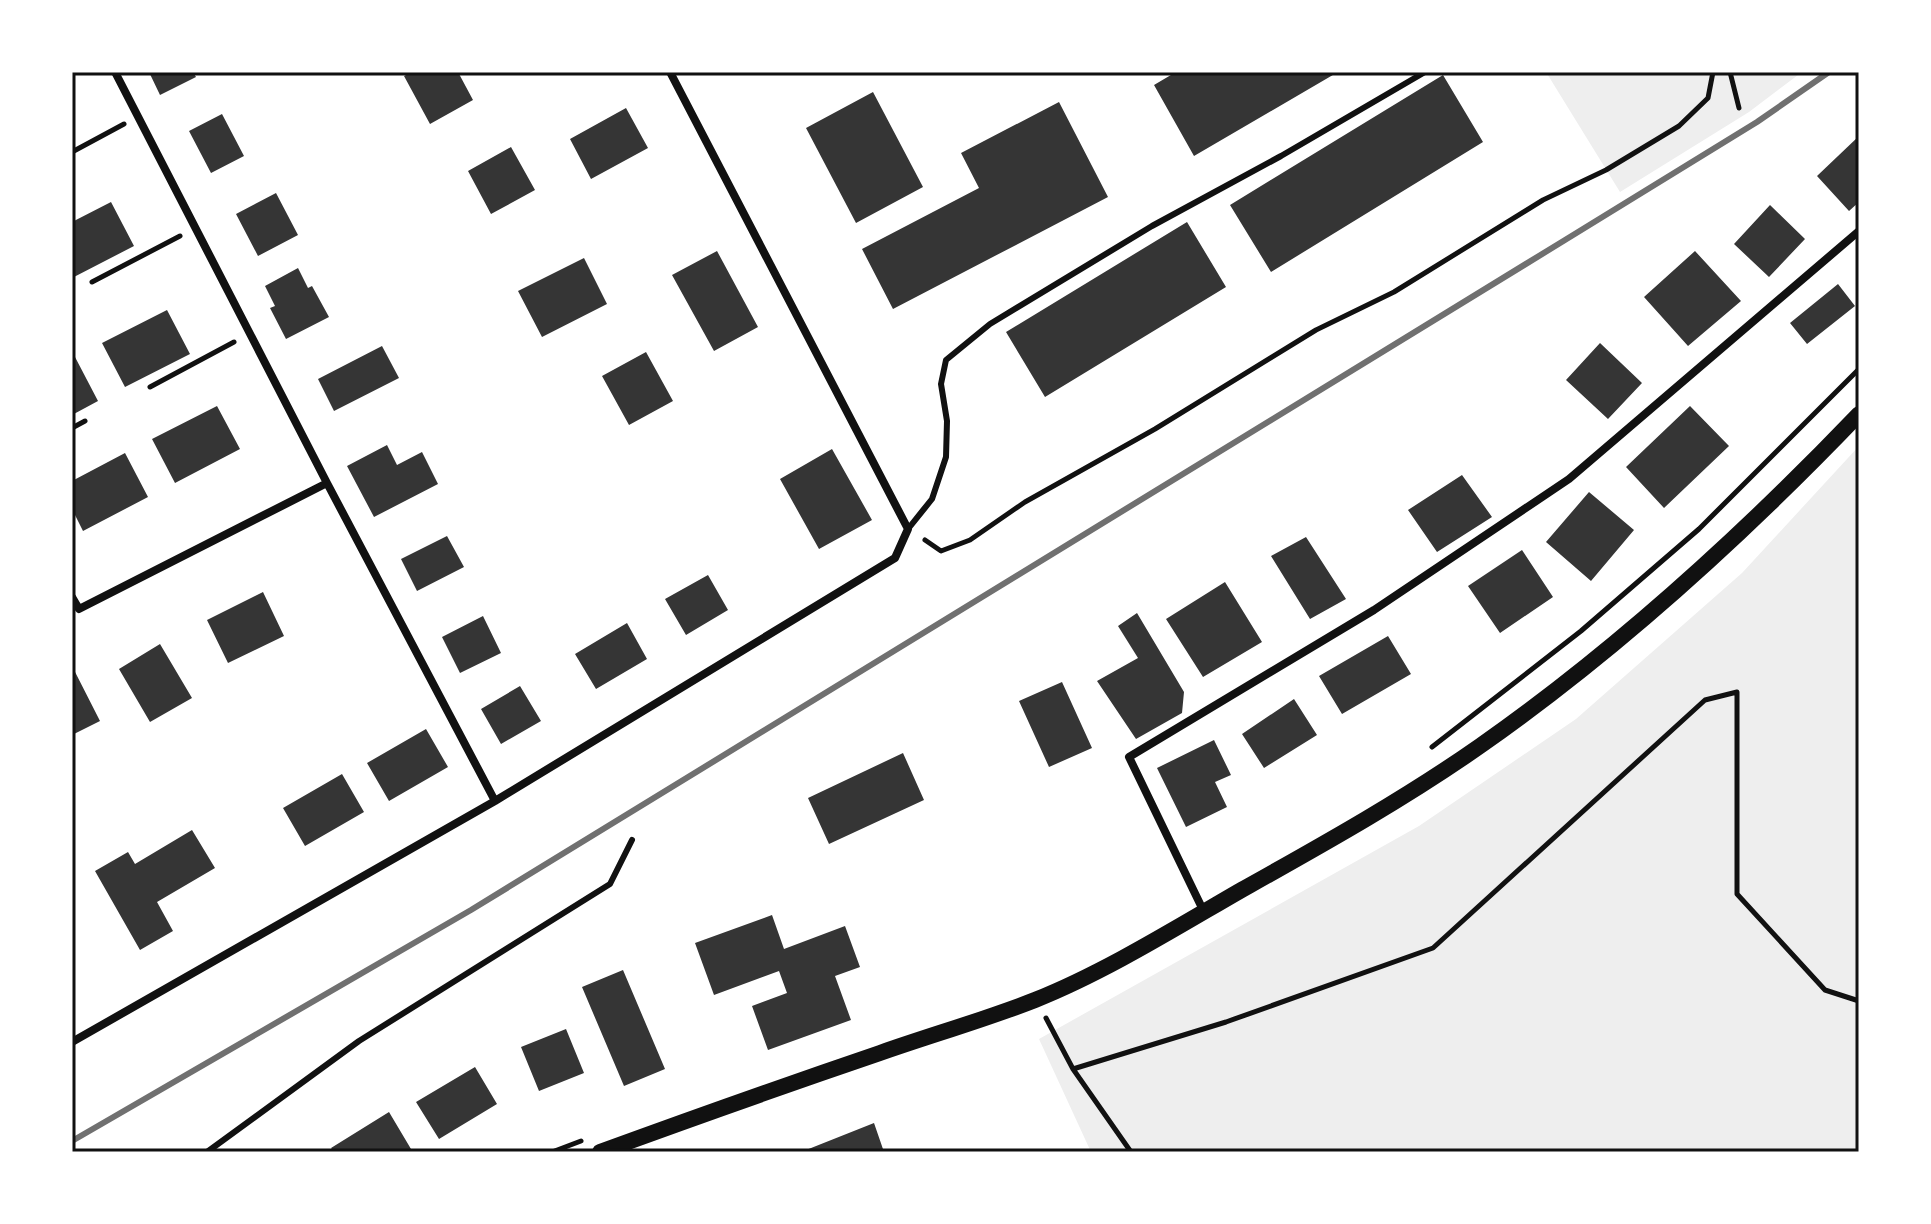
<svg xmlns="http://www.w3.org/2000/svg" width="1931" height="1224" font-family="Raleway,sans-serif">
<style>
.green{fill:#eee}
.building{fill:#353535}
.lines{fill:none;stroke-linecap:round;stroke-linejoin:round}
.path{stroke:#111;stroke-width:5}
.service{stroke:#111;stroke-width:6}
.minor{stroke:#111;stroke-width:8}
.secondary{stroke:#111;stroke-width:16}
.rail{stroke:#707070;stroke-width:6}
.neatline{fill:none;stroke:#111;stroke-width:3}
</style>
<rect width="100%" height="100%" fill="#fff"/>
<path class="green" d="M1546 72H1802L1749 112 1620 192Z
M1859 446V1152H1091L1039 1039 1419 826 1576 719 1742 573Z"/>
<path class="building" d="M149 72H193L196 77 160 95Z
M412 72H458L473 100 430 124 404 76Z
M1176 72H1338L1194 156 1154 85Z
M1443 75 1483 142 1271 272 1230 205Z
M873 92 923 187 856 223 806 128Z
M1059 102 1108 197 893 309 862 249 979 188 961 153Z
M626 108 648 148 591 179 570 139Z
M222 114 244 156 211 173 189 131Z
M1859 136V202L1849 211 1817 176Z
M511 147 535 190 491 214 468 171Z
M276 193 298 235 258 256 236 214Z
M111 202 134 246 72 278V222Z
M1770 205 1805 239 1769 277 1734 244Z
M1187 222 1226 287 1045 397 1006 332Z
M717 251 758 327 714 351 672 275Z
M1695 251 1741 301 1688 346 1644 297Z
M584 258 607 304 542 337 518 291Z
M298 268 308 288 312 286 329 317 286 339 270 308 275 306 265 286Z
M1838 284 1855 306 1807 344 1790 323Z
M167 310 190 354 125 387 102 343Z
M1600 343 1642 383 1608 419 1566 380Z
M382 346 399 378 334 411 318 379Z
M646 352 673 401 629 425 602 376Z
M75 357 98 401 72 415V359Z
M217 406 240 449 175 483 152 439Z
M1690 406 1729 446 1664 508 1626 467Z
M387 445 397 465 422 452 438 484 374 517 347 466Z
M832 449 872 520 819 549 780 479Z
M125 453 148 497 83 531 72 509V481Z
M1462 475 1492 517 1437 552 1408 510Z
M1589 492 1634 530 1591 581 1546 542Z
M447 536 464 567 417 591 401 559Z
M1306 537 1346 599 1310 619 1271 556Z
M1522 550 1553 597 1500 633 1468 586Z
M708 575 728 610 686 635 665 599Z
M1225 582 1262 642 1203 677 1166 619Z
M263 592 284 636 228 663 207 620Z
M1137 613 1184 692 1182 713 1136 739 1097 681 1138 658 1118 626Z
M483 616 501 653 460 673 442 637Z
M627 623 647 659 596 689 575 654Z
M1388 636 1411 674 1342 714 1319 676Z
M160 644 192 698 150 722 119 669Z
M72 666 100 721 72 735Z
M1062 682 1092 748 1049 767 1019 701Z
M520 686 541 721 501 744 481 709Z
M1294 699 1317 735 1264 768 1242 734Z
M426 729 448 767 389 801 367 763Z
M1214 740 1231 775 1215 782 1227 807 1186 827 1157 768Z
M903 753 924 800 829 844 808 798Z
M342 774 364 812 305 846 283 808Z
M192 830 215 868 157 902 173 931 140 950 95 871 128 852 135 864Z
M772 915 784 949 845 926 860 967 835 976 851 1020 768 1050 752 1006 787 993 779 971 714 995 695 943Z
M623 970 665 1069 624 1086 582 987Z
M566 1029 584 1073 539 1091 521 1047Z
M475 1067 497 1104 439 1139 416 1102Z
M389 1112 411 1149 407 1152H334L331 1148Z
M874 1123 884 1152H801Z"/>
<g class="lines">
<path class="path" d="M1730 72 1739 108
M72 152 124 124
M92 282 180 236
M150 387 234 342
M72 428 85 421
M925 540 941 551 970 540 1025 502 1155 429 1316 330 1394 292 1543 200 1606 170 1679 126 1708 98 1713 72
M1432 747 1581 631 1699 529 1859 369
M1046 1018 1073 1069 1131 1152
M1073 1069 1226 1022 1433 948 1705 700 1737 692V894L1825 990 1859 1001
M552 1152 581 1141"/>
<path class="service" d="M908 529 932 499 946 457 947 421 941 384 946 360 990 324 1152 226 1281 156 1425 72
M207 1152 359 1041 610 884 632 840"/>
<path class="minor" d="M115 72 327 483 495 801
M72 597 79 609 327 483
M1204 912 1129 757 1374 610 1569 479 1859 231
M72 1042 495 801 895 558 908 529 670 72"/>
<path class="secondary" d="M600 1152C693 1118 786 1085 880 1053 931 1035 984 1020 1035 1000 1103 973 1174 929 1238 892 1320 846 1403 800 1480 746 1617 650 1743 535 1859 414"/>
<path class="rail" d="M72 1141 471 910 1565 240 1757 122 1829 72"/>
</g>
<rect width="1931" height="1224" fill="none" stroke="#ffffff" stroke-width="148"/>
<rect x="74" y="74" width="1783" height="1076" class="neatline"/>
</svg>
